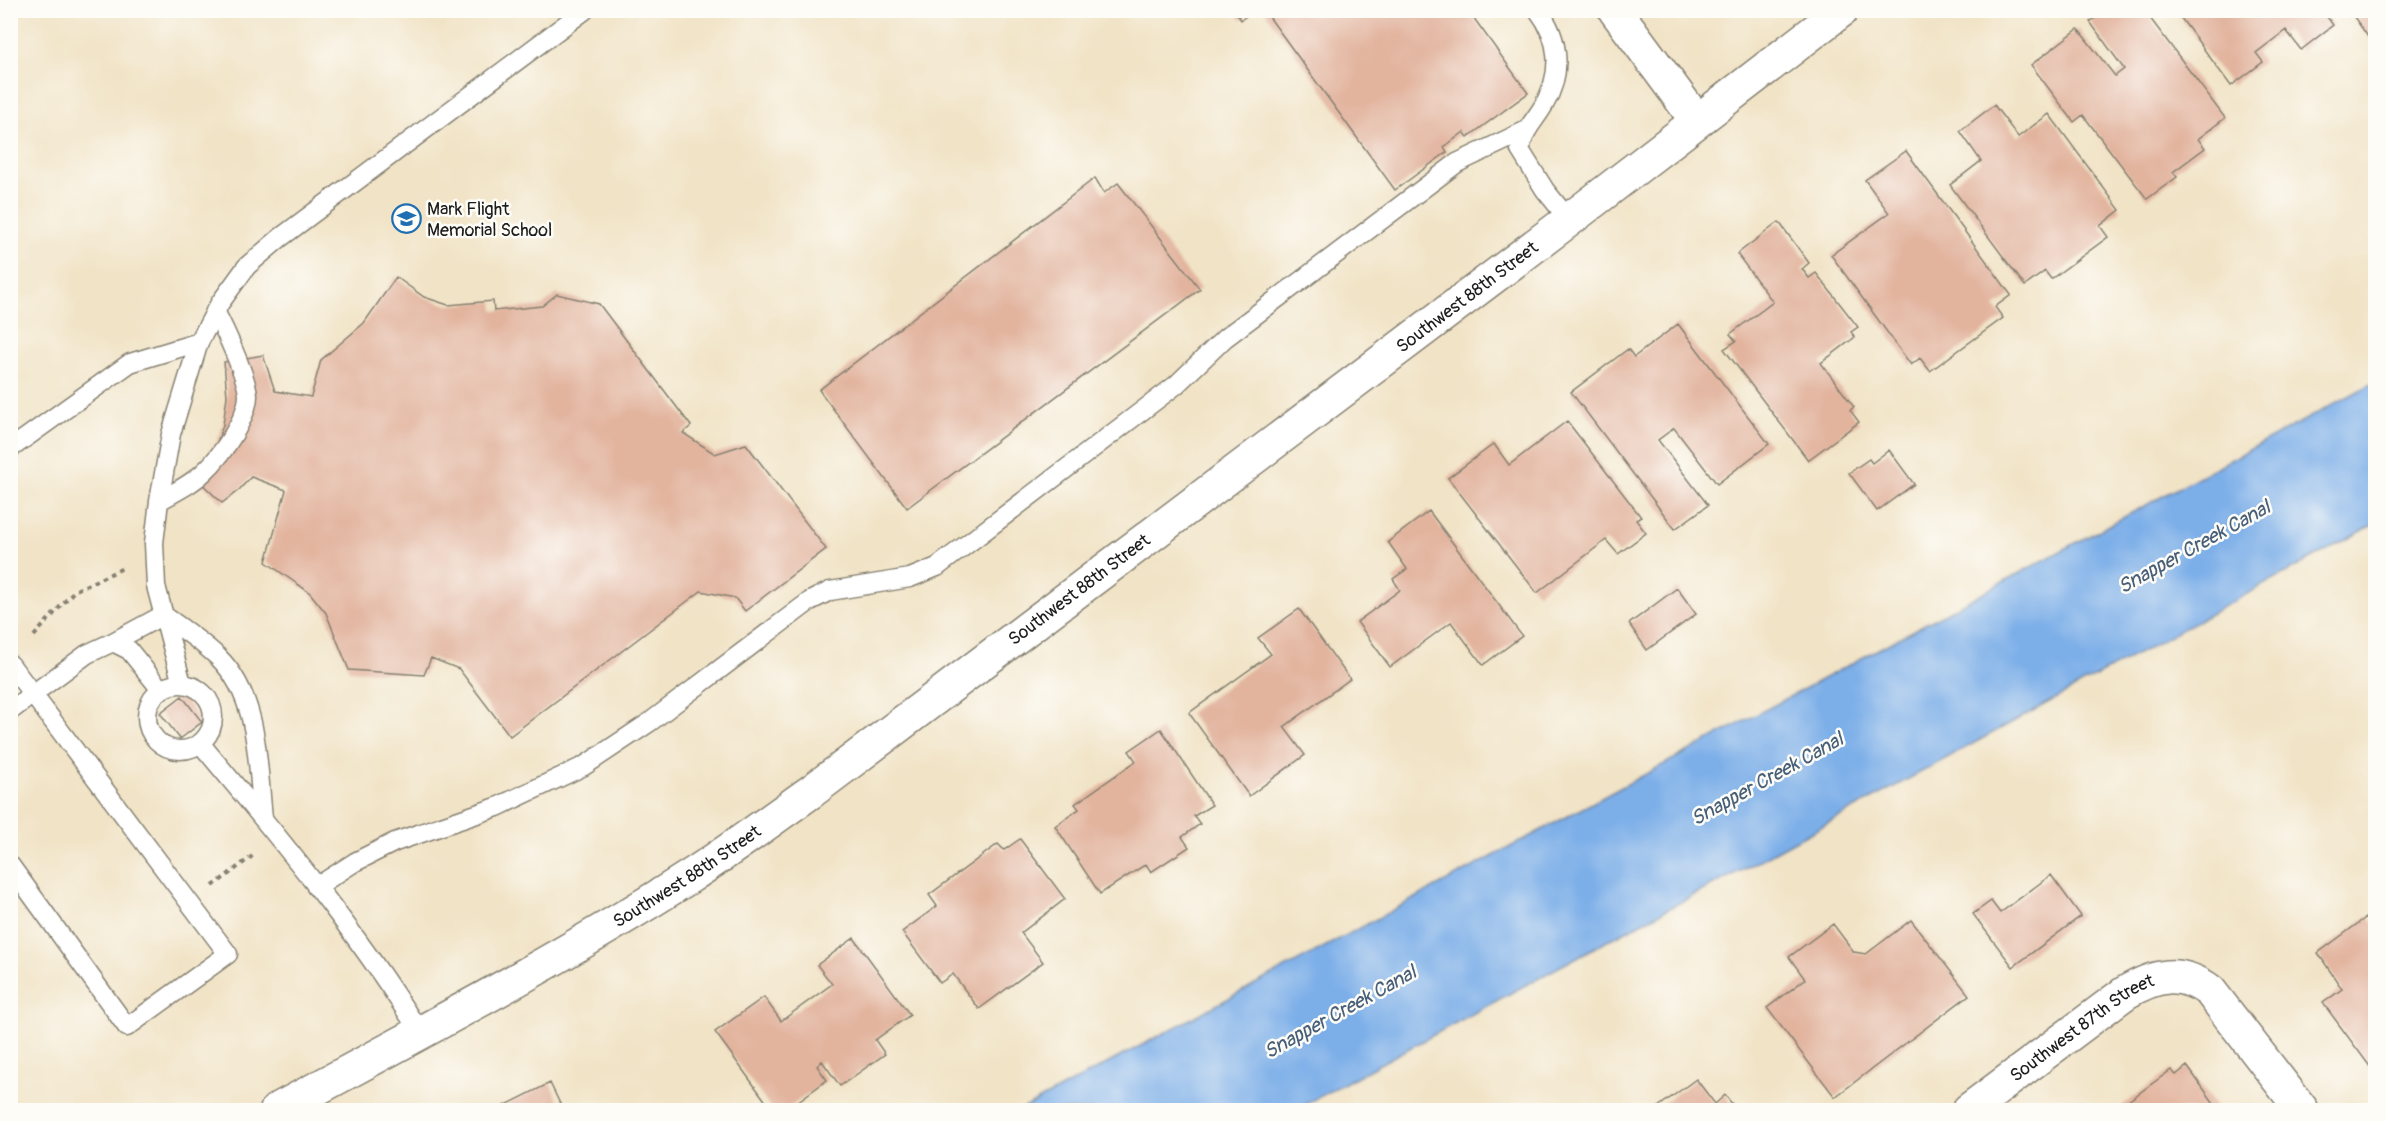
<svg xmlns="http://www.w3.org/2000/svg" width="2386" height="1121" font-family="Pangolin,sans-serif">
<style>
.water{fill:#7baee8;stroke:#4c6582;stroke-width:1.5}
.building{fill:#e2b49e}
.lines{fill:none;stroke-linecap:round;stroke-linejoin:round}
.service-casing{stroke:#868071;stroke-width:21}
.minor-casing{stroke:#868071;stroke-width:36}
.tertiary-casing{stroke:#868071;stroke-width:36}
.path{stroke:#868071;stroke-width:4;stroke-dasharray:4.5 4.5;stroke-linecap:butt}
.service{stroke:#fff;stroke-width:18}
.minor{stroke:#fff;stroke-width:33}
.tertiary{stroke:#fff;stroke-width:33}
.labels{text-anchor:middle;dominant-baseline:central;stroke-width:5;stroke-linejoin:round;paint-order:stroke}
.poi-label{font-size:18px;fill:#1c1c1c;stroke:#fdfcf7;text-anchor:start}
.street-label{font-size:18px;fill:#1c1c1c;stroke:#fdfcf7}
.water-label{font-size:20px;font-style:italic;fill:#475e78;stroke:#fdfcf7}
</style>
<rect width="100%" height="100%" fill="#fdfcf7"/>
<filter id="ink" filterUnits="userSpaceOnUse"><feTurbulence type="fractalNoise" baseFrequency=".0167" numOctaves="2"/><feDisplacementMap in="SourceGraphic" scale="12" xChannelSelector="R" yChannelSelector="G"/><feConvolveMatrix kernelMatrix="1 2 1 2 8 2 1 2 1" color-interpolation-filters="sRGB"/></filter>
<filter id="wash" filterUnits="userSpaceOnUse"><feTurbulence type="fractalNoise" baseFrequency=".008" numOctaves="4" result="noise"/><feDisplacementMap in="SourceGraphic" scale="24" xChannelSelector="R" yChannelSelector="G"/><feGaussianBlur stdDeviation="1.35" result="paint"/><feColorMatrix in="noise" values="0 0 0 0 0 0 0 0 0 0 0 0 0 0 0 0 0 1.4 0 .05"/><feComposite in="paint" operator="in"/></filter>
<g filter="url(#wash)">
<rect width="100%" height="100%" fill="#f1e3c6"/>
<path class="water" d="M2375 382V524L1753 864 1594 948 1295 1110H1021Z"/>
<g id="blocks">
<path class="building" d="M1234 10H1254L1241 20Z
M1264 10H1468L1528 93 1468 137 1464 132 1444 147 1447 152 1395 190Z
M2106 10H2144L2225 118 2198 139 2205 148 2173 172 2177 177 2147 199 2083 115 2074 122 2031 65 2078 29 2115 76 2124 69 2090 22Z
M2175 10H2322L2333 25 2301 50 2286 30 2256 53 2263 62 2231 86Z
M2349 10H2376V48Z
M1994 105 2018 137 2049 114 2120 210 2100 226 2108 237 2051 279 2045 271 2025 286 1950 185 1981 161 1960 131Z
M1906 151 2011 295 1995 307 2003 318 1930 371 1920 358 1911 365 1831 255 1889 213 1865 180Z
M1095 178 1104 193 1118 183 1200 289 907 508 819 390Z
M1779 222 1809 263 1802 269 1809 278 1816 273 1858 327 1851 332 1855 337 1821 363 1854 407 1850 410 1859 422 1808 460 1724 349 1736 341 1730 334 1773 302 1737 254Z
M396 277 424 297 448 305 493 301 494 311 542 306 557 294 599 304 691 426 683 433 715 454 746 444 826 549 745 611 735 598 701 591 510 736 459 669 431 658 424 675 349 670 326 613 310 593 266 562 286 490 251 477 239 490 222 503 193 475 217 443 223 425 227 396 224 362 263 355 275 391 311 397 321 360 364 323Z
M1678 324 1769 444 1717 484 1674 428 1658 440 1708 505 1675 529 1571 392 1628 349 1634 357Z
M1567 421 1641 517 1636 520 1646 533 1618 554 1606 540 1537 593 1448 478 1494 444 1509 465Z
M1889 450 1914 484 1877 511 1849 473 1869 459 1872 463Z
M1429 511 1522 636 1483 665 1451 622 1390 667 1357 622 1400 590 1393 579 1407 569 1388 542Z
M1677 588 1696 614 1647 650 1629 624Z
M1299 609 1350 679 1284 727 1305 755 1249 796 1189 713 1271 654 1258 638Z
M182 696 202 722 180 739 160 713Z
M1161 729 1212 805 1194 816 1200 824 1182 837 1189 847 1151 872 1146 864 1100 894 1055 826 1079 809 1075 804 1136 761 1129 751Z
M1020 839 1065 899 1021 933 1043 962 979 1009 953 974 940 983 902 932 937 906 929 895 998 844 1004 850Z
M2051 875 2081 916 2013 967 1973 914 1991 901 2000 913Z
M2368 916 2376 926V1064L2371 1068 2323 1003 2342 989 2318 953Z
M1911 920 1969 995 1835 1097 1767 1008 1805 979 1789 957 1833 924 1854 952 1866 954Z
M854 938 910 1015 875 1040 885 1054 840 1086 822 1061 817 1066 827 1080 786 1110H772L715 1032 764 997 781 1021 832 984 817 965Z
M2187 1066 2219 1110H2116L2171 1070 2176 1075Z
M1696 1079 1715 1104 1725 1095 1737 1110H1654Z
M550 1083 563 1110H496Z"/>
</g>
</g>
<g filter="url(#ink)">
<use href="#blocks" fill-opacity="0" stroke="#868071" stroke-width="1.5"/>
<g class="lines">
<defs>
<path id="service" d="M1538 10C1561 40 1562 74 1544 105 1532 125 1526 126 1520 150L1545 190 1569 220
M10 449 130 363 199 342
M159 501C175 492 192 484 205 471 221 456 247 419 248 396 248 379 224 328 215 311
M113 642 163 615C182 628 201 641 218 657 260 698 257 763 263 818
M10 664 228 954 127 1027 10 865
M182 684 156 586 154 543 159 501 171 434 199 342 220 303 247 266 280 238 585 10
M147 717a33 33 0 1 1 66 0a33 33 0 1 1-66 0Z
M10 711 87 654 113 642 129 650 161 690
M200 743C278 836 356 930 420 1033
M316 887 355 862 395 842 497 807 584 766 650 722 810 601 830 591 910 578 937 567 1176 385 1225 338 1457 163 1525 131"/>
<g id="minor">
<path d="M1615 10 1697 121"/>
<path id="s1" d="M1969 1110 2125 993C2155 975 2180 969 2210 991L2302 1110"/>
</g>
<g id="tertiary">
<path id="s2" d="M277 1110C416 1035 556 962 689 877 731 850 771 820 812 791L1569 220 1842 10"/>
</g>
</defs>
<use href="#service" class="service-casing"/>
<use href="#minor" class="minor-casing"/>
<use href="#tertiary" class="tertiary-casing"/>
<path class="path" d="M34 636 74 591 123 568
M213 886 255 854"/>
<use href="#service" class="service"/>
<use href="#minor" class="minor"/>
<use href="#tertiary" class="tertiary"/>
</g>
</g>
<defs>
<symbol id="school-ring" viewBox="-11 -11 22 22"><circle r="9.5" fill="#fdfcf7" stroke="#1f6fb2" stroke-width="1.5"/><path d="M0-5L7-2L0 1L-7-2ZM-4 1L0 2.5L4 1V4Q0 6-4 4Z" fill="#1f6fb2"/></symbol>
</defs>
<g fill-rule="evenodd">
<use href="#school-ring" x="390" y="202" width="33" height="33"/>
</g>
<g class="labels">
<g class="poi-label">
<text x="427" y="209">Mark Flight<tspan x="427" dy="21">Memorial School</tspan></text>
</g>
<g class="street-label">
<text stroke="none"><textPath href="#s2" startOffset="1444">Southwest 88th Street</textPath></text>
<text stroke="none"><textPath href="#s2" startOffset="958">Southwest 88th Street</textPath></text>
<text stroke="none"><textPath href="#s2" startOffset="472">Southwest 88th Street</textPath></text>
<text stroke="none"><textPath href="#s1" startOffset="140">Southwest 87th Street</textPath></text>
</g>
<g class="water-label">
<text transform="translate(2194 547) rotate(-29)">Snapper Creek Canal</text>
<text transform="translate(1767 779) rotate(-29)">Snapper Creek Canal</text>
<text transform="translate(1340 1012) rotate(-29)">Snapper Creek Canal</text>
</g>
</g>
<rect width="2386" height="1121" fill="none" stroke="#fdfcf7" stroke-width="36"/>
</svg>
